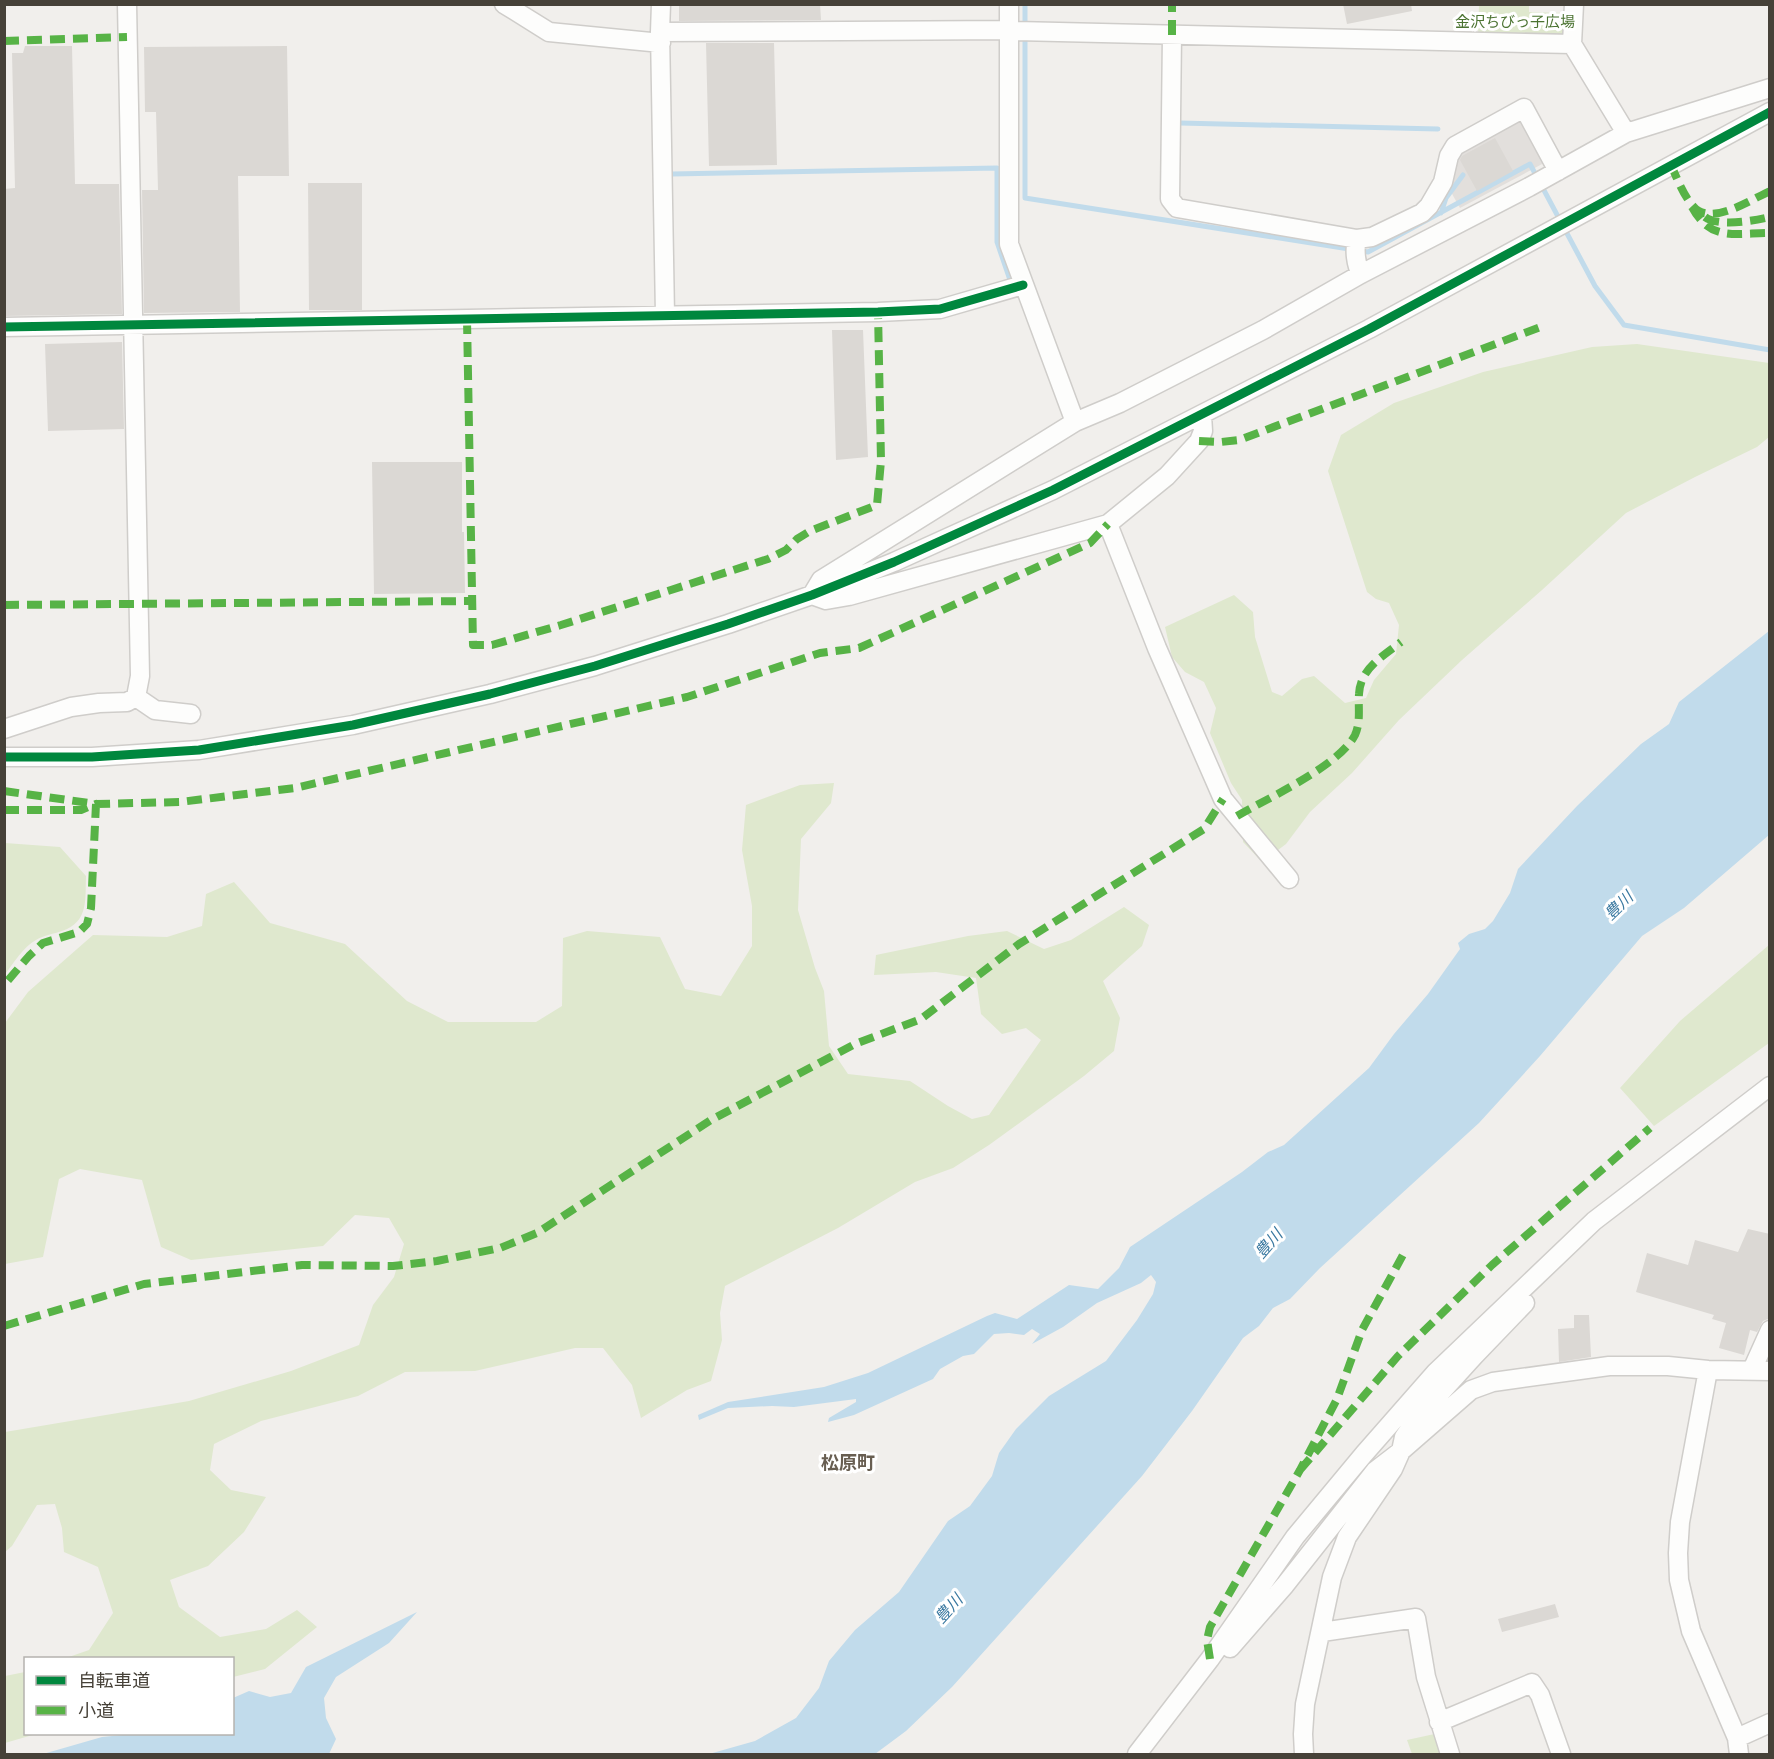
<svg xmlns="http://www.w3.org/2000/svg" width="1774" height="1759" font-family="'Varela Round','Noto Sans JP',sans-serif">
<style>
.industrial{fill:#e2dfdc}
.green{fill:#dfe8ce}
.water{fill:#c1dbeb}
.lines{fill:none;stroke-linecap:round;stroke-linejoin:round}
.stream{stroke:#c1dbeb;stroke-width:5}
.building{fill:#dbd8d4}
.minor-casing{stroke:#cfcdca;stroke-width:21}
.minor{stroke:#fdfdfc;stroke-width:18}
.quiet{stroke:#57b346;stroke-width:8;stroke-dasharray:15 8;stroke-linecap:butt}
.cycleway-casing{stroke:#fff;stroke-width:13}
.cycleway{stroke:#00873e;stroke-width:9}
.labels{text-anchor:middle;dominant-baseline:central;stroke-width:6;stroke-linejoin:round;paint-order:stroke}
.park-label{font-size:15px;fill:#4b7331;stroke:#fff}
.water-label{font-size:16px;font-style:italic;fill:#3978a0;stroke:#fff}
.quarter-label{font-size:18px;font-weight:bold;fill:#685e51;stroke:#fff}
</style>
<rect width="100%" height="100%" fill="#f1efec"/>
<path class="industrial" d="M1521 119 1544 163 1460 208 1451 192 1452 164 1461 151Z"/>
<path class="green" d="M1479 5H1529V12L1566 13 1567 41 1478 38Z
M1637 344 1769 363V437L1757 447 1695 477 1626 513 1542 590 1462 660 1399 720 1352 773 1310 812 1286 844 1262 862 1243 842 1242 800 1231 783 1210 733 1216 708 1204 682 1185 672 1172 657 1165 627 1234 595 1253 612 1255 637 1272 692 1282 696 1302 679 1314 676 1345 703 1366 698 1374 680 1396 654 1399 625 1389 603 1376 599 1367 592 1328 471 1341 435 1394 403 1483 372 1592 347Z
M834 783 831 803 801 839 798 910 815 968 824 991 829 1046 848 1074 910 1081 948 1106 972 1119 989 1115 1041 1040 1026 1028 1002 1034 981 1014 976 978 936 972 874 975 876 955 968 936 1007 931 1044 949 1071 940 1124 907 1149 925 1142 946 1103 981 1120 1018 1114 1051 1084 1076 989 1145 953 1168 915 1182 838 1228 725 1286 720 1313 722 1340 711 1381 687 1390 641 1418 632 1385 603 1348H575L475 1371 405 1372 358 1396 261 1421 214 1444 210 1470 231 1490 266 1497 244 1532 208 1566 170 1580 179 1607 220 1637 266 1629 297 1610 317 1627 265 1669 233 1677 232 1658H66L89 1650 113 1613 98 1567 64 1552 62 1528 55 1504 37 1505 12 1546 5 1552V1432L189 1401 291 1371 359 1345 373 1305 394 1277 404 1244 389 1218 355 1215 323 1246 191 1260 161 1247 142 1180 80 1169 59 1179 43 1257 5 1264V1023L28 992 93 935 167 937 202 926 206 894 234 882 270 923 345 944 407 1001 448 1022H536L562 1006 563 938 587 931 660 937 685 989 721 996 752 946V906L742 850 746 805 800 785Z
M5 843 60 847 86 876C85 899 89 922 62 931 54 934 44 935 36 940 23 947 14 963 5 974Z
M1769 945V1043L1654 1126 1620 1088 1680 1021Z
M25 1672 26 1734H36L5 1743V1676Z
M1439 1733 1446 1754H1412L1407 1740Z"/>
<path class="water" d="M1769 631V835L1684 908 1642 936 1540 1056 1479 1123 1320 1268 1290 1299 1273 1308 1259 1326 1243 1338 1192 1411 1142 1476 952 1687 906 1731 875 1754H709L755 1741 796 1718 819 1688 829 1661 855 1630 899 1592 948 1521 970 1506 992 1476 999 1453 1016 1429 1049 1396 1106 1361 1137 1320 1153 1294 1156 1282 1151 1275 1141 1283 1097 1303 1063 1327 1032 1344 1040 1334 1032 1329 1024 1335 1009 1333 994 1334 974 1354 963 1356 940 1369 933 1379 854 1415 828 1422 829 1418 856 1402V1399L794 1407 772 1406 728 1408 699 1420 698 1415 728 1402 824 1387 868 1373 987 1316 995 1313 1017 1319 1069 1285 1098 1289 1119 1268 1130 1247 1242 1172 1268 1152 1284 1145 1369 1068 1394 1034 1428 994 1460 949 1458 943 1469 934 1485 929 1493 921 1510 893 1518 869 1577 806 1641 744 1669 724 1679 702Z
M417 1612 389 1643 336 1677 324 1698 326 1718 336 1739 329 1754H43L102 1737 133 1734H232L233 1698 249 1691 270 1697 291 1693 306 1667Z"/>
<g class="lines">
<path class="stream" d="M1025 4V198L1368 252 1530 164 1595 286 1624 325 1770 350
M1180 123 1438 129
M672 174 997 168V242L1010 280
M1441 213 1446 198 1463 175"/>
</g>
<path class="building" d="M679 4H820L821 20 679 21Z
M1343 4H1411L1412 11 1347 24Z
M706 43H774L777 165 709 166Z
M25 46H72L75 184H119L122 314 4 316V189L15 188 12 53H23Z
M287 46 289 176H238L240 312 144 313 142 190H158L156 112H145L144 47Z
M1495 138 1513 171 1477 191 1460 160 1462 156Z
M308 183H362V310H309Z
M832 330H863L868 457 836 460Z
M122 342 124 429 48 431 45 344Z
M372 462H462V532H464L465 593 374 594Z
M1748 1229 1770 1234V1318L1763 1321 1757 1332 1750 1330 1744 1355 1719 1348 1726 1323 1712 1319 1714 1315 1636 1292 1647 1253 1688 1265 1695 1240 1738 1252Z
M1574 1315H1589L1591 1357 1559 1362 1558 1329 1574 1328Z
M1555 1604 1559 1617 1502 1632 1498 1619Z"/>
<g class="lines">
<defs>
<path id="minor" d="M127 4 140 676 136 697
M504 4 549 32 661 43
M661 4 660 32 665 315
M1009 4V244L1075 422
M1574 4 1572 44 1626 133
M660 32 1009 30 1016 31 1572 44
M1172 35 1170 199 1177 208 1357 239 1372 237 1422 213 1429 206 1443 182 1449 156 1455 146 1524 108 1558 171
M1357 239C1354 250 1356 265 1361 274
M4 327 878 312 940 309 1023 285
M1202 415 1203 431 1199 441 1167 476 1108 524 849 596 826 600 812 595 821 580 1075 422 1120 403 1263 330 1361 274 1529 187 1626 133 1770 88
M1108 524 1157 648 1223 799 1289 879
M4 729 71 707 99 703 127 702 136 697 155 710 191 714
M4 757H92L199 750 353 725 490 694 595 666 728 624 812 595 894 562 1053 490 1369 329 1770 112
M1708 1370 1680 1522 1678 1553 1679 1580 1691 1631 1737 1738 1739 1754
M1752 1370 1770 1330
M1322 1632 1416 1618 1426 1677 1450 1754
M1230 1648 1285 1585 1375 1471 1401 1451 1471 1390 1493 1382 1609 1366H1668L1708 1370 1770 1371
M1439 1722 1532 1683 1540 1695 1561 1754
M1737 1738 1770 1723
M1137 1754 1210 1659 1295 1537 1364 1454 1436 1372 1594 1221 1770 1086
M1304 1754 1303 1734 1305 1704 1332 1577 1347 1537 1393 1469 1401 1451 1404 1437 1415 1421 1475 1355 1525 1303"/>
</defs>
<use href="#minor" class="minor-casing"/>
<use href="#minor" class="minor"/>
<path class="quiet" d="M1172 35V4
M4 41 127 37
M1671 165C1677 178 1683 195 1693 206 1710 227 1750 200 1770 191
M1692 207C1711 242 1734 233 1770 233
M1705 217C1718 227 1754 221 1770 217
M467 319 473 645H492L561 625 768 559 786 550 797 539 810 531 877 505 881 461 878 312
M1199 441 1221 442 1239 440 1546 325
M4 605 472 601
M4 791 96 804 180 802 295 788 687 697 820 653 859 648 1090 543 1108 524
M4 810H81L96 804 91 908 87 924 79 932 43 943 29 956 4 985
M1237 816C1268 798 1339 766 1355 735 1361 722 1358 708 1359 694 1360 669 1383 656 1401 642
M4 1326 144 1284 302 1265 393 1266 437 1261 500 1248 537 1233 711 1120 855 1044 921 1019 1019 944 1204 829 1223 799
M1300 1470 1398 1356 1492 1265 1650 1128
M1210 1659 1207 1640 1210 1627 1300 1470 1337 1399 1362 1330 1404 1253"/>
<defs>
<path id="cycleway" d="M4 327 878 312 940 309 1023 285
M4 757H92L199 750 353 725 490 694 595 666 728 624 812 595 894 562 1053 490 1369 329 1770 112"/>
</defs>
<use href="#cycleway" class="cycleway-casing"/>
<use href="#cycleway" class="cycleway"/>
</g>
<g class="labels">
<g class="park-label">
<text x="1515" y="22">金沢ちびっ子広場</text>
</g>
<g class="water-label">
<text transform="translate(1619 906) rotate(-44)">豊川</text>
<text transform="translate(1269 1244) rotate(-49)">豊川</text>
<text transform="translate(949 1609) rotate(-48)">豊川</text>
</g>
<g class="quarter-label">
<text x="848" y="1463">松原町</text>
</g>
</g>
<rect width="1774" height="1759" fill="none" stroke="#464138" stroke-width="12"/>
<rect x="24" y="1657" width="210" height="78" fill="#ffffff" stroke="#b5b3af" stroke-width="1.5"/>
<rect x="36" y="1676" width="30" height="9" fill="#00873e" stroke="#b5b3af" stroke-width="1.5"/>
<text x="78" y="1687" font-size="18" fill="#464138">自転車道</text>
<rect x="36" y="1706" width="30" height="9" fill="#57b346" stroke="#b5b3af" stroke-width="1.5"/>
<text x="78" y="1717" font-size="18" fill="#464138">小道</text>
</svg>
